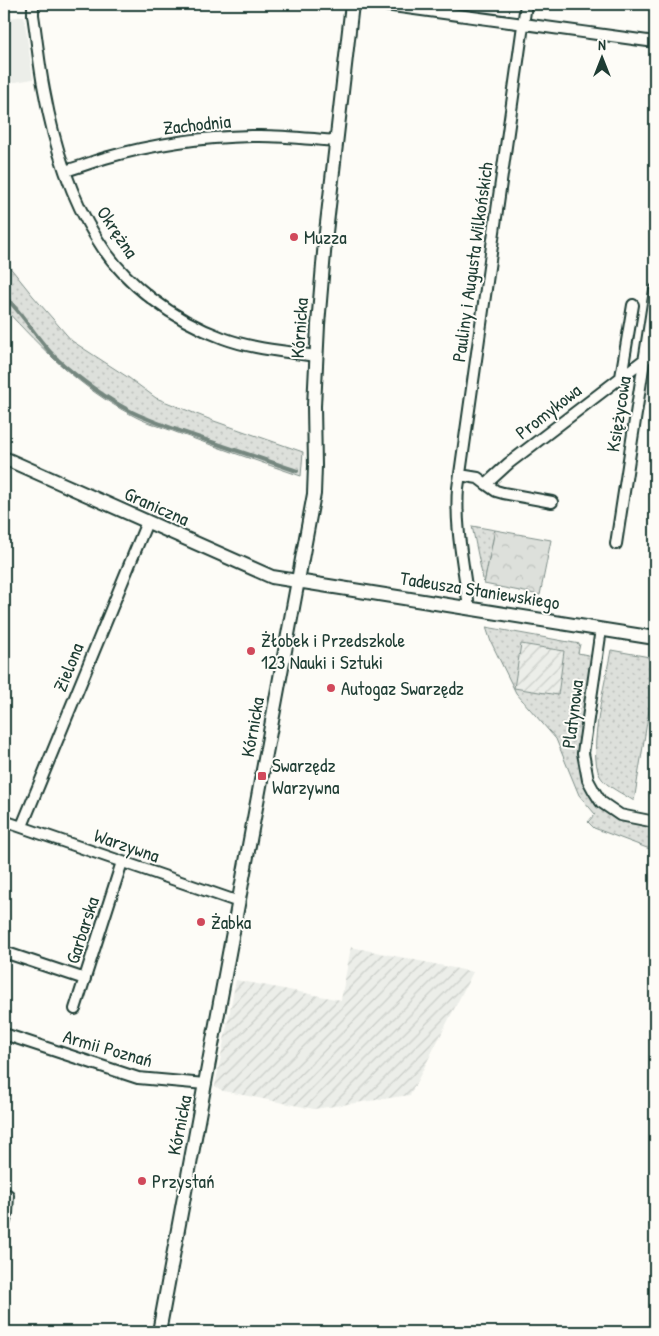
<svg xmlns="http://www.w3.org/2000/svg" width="659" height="1336" font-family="'Patrick Hand',sans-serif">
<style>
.built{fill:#eceee9}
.industrial{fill:url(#industrial-furrows)}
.grass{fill:url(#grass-dots);stroke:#7e8e88;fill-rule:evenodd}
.forest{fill:url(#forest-crowns);stroke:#7e8e88}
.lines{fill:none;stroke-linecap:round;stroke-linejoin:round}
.stream{stroke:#75877f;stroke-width:4}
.minor-casing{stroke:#1f3d34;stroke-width:14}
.tertiary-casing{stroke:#1f3d34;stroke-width:16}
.minor{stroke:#fdfcf7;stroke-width:10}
.tertiary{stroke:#fdfcf7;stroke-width:12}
.poi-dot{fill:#d1495b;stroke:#fdfcf7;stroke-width:2}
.labels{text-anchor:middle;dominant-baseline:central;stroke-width:4;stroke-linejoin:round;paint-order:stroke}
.street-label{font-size:19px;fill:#1f3d34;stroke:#fdfcf7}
.poi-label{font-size:19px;fill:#1f3d34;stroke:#fdfcf7;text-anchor:start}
</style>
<defs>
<pattern id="industrial-furrows" width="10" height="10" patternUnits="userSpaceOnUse" patternTransform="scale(1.25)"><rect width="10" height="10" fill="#eceee9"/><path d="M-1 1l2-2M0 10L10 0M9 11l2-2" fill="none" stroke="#cacdc8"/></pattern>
<pattern id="grass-dots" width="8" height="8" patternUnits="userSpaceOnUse" patternTransform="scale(1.25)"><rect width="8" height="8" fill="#dde0db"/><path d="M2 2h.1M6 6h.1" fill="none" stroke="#bdc1bd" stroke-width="1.8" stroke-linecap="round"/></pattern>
<pattern id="forest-crowns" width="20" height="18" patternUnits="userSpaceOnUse" patternTransform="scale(1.25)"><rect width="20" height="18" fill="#dde0db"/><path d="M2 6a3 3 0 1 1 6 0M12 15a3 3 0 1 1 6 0" fill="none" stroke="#bdc1bd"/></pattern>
</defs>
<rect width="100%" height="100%" fill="#fdfcf7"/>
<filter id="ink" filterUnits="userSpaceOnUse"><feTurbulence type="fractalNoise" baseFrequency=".02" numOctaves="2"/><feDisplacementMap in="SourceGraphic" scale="10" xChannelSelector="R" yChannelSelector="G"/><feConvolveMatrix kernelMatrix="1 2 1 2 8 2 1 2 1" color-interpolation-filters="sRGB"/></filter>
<g filter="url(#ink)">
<path class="built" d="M24 16 33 79 4 84V19Z"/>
<path class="industrial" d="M521 644 565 651 558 695 514 688Z
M351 947 473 972 410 1095 314 1109 223 1091 215 1086 236 980 341 1000Z"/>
<path class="grass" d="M4 260 33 296 72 341 129 378 156 398 214 421 303 452 301 476C260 462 219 448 178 433 163 427 146 423 132 415 81 389 42 349 4 308Z
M472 526 495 530 484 584Z
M486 627 580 644 578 653 593 656 581 722 578 754 581 773 589 792 603 809 655 826V851L594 828 588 822 595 814 579 795 556 739 516 693 491 642ZM521 644 564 651 558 695 514 688Z
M611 650 655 658V674L634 801C624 794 606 787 600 776 587 752 606 679 611 650Z"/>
<path class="forest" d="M495 530 551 540 540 595 484 584Z"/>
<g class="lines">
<path class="stream" d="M4 296C25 315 37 341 58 360 78 378 108 400 132 412 155 423 180 431 203 439 234 450 266 460 297 471"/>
<defs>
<path id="minor" d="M33 4V15C37 40 39 65 44 90 53 140 70 196 97 239 124 284 174 320 223 338 252 349 285 351 315 356
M378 4 655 42
M65 171C79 167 92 162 105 158 153 144 203 137 252 136 280 135 309 139 336 141
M621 377 633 305
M460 475 478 478 486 484 509 463 645 359 655 353
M486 484 496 491 503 493 552 502
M616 544 655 290
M469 608C464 568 455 528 458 488L526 4
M601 629 583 753 588 780 594 791 601 802 620 815 655 822
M4 821 239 902
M22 826 147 522
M4 952 85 979
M75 1009 122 862
M4 1034 138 1078 205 1084
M4 1224 7 1214 8 1195"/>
<path id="tertiary" d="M4 458 272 577 655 638
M159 1332 314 494 315 466 314 406 318 325 325 241 352 4"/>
</defs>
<use href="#minor" class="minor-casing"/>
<use href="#tertiary" class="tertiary-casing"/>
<use href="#minor" class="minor"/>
<use href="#tertiary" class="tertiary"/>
</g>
</g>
<g class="poi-dot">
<circle cx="294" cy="237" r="5"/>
<circle cx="251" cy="651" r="5"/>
<circle cx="331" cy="688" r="5"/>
<rect x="257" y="771" width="10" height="10" rx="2.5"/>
<circle cx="201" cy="922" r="5"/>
<circle cx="142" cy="1181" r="5"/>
</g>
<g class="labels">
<g class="street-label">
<text transform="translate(197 124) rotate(-6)">Zachodnia</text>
<text transform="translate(118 232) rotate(56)">Okrężna</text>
<text transform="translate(472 262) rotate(-82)">Pauliny i Augusta Wilkońskich</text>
<text transform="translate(299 328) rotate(-86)">Kórnicka</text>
<text transform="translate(548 411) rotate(-38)">Promykowa</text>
<text transform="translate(618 414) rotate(-81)">Księżycowa</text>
<text transform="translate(157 506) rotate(24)">Graniczna</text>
<text transform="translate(480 590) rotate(9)">Tadeusza Staniewskiego</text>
<text transform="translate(68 667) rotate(-68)">Zielona</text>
<text transform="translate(572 714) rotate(-83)">Platynowa</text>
<text transform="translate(252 727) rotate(-80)">Kórnicka</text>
<text transform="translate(127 845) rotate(19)">Warzywna</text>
<text transform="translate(82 930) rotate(-72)">Garbarska</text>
<text transform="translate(108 1048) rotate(16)">Armii Poznań</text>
<text transform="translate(179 1125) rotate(-79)">Kórnicka</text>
</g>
<g class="poi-label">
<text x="304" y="237">Muzza</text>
<text x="261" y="640">Żłobek i Przedszkole<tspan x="261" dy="22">123 Nauki i Sztuki</tspan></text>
<text x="341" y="688">Autogaz Swarzędz</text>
<text x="272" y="765">Swarzędz<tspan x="272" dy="22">Warzywna</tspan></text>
<text x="211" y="922">Żabka</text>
<text x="152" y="1181">Przystań</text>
</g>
</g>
<rect width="659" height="1336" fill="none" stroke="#fdfcf7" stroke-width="20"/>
<rect x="10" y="10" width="639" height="1316" fill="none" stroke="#1f3d34" stroke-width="2" filter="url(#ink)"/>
<g transform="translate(602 58)" stroke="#fdfcf7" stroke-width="4" paint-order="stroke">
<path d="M0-4L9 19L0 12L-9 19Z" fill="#1f3d34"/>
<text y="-8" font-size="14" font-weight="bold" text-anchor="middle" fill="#1f3d34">N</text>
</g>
</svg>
